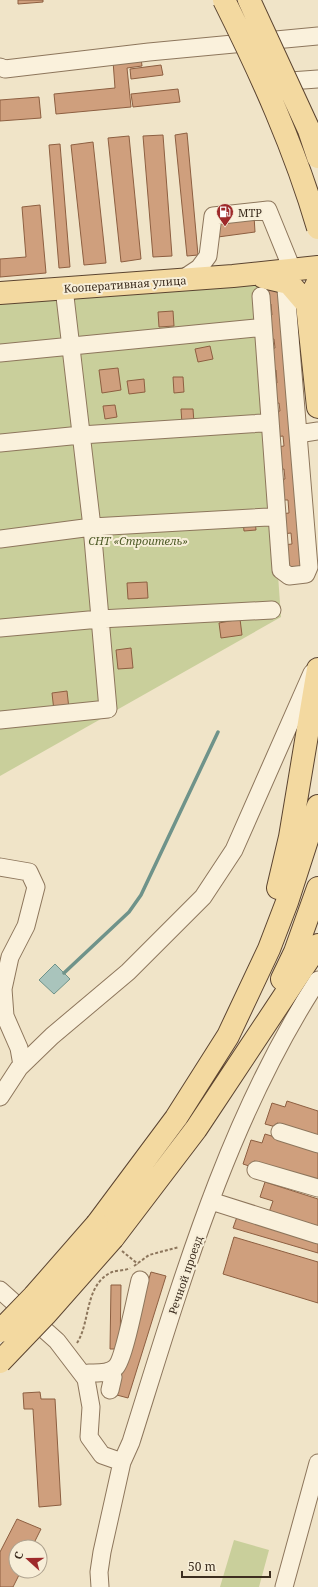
<svg xmlns="http://www.w3.org/2000/svg" width="318" height="1587" font-family="'Noto Serif',serif">
<style>
.green{fill:#c9cf9b}
.water{fill:#a9c4bc;stroke:#6f938a}
.lines{fill:none;stroke-linecap:round;stroke-linejoin:round}
.stream{stroke:#6f938a;stroke-width:3.5}
.building{fill:#cf9f7d;stroke:#8d5f41}
.minor-casing{stroke:#8d765c;stroke-width:19}
.major-casing{stroke:#5b4430;stroke-width:24}
.path{stroke:#8d765c;stroke-width:2;stroke-dasharray:3 2;stroke-linecap:butt}
.minor{stroke:#faf1dc;stroke-width:17}
.major{stroke:#f3d9a0;stroke-width:22}
.major-bridge-casing{stroke:#5b4430;stroke-width:24;stroke-linecap:butt}
.major-bridge{stroke:#f3d9a0;stroke-width:22}
.labels{text-anchor:middle;dominant-baseline:central;stroke-width:4;stroke-linejoin:round;paint-order:stroke}
.poi-label{font-size:11px;fill:#3d2e20;stroke:#f7eed8;text-anchor:start}
.street-label{font-size:11px;fill:#3d2e20;stroke:#f7eed8}
.park-label{font-size:11px;font-style:italic;fill:#4d5a26;stroke:#f7eed8}
</style>
<rect width="100%" height="100%" fill="#f0e4c8"/>
<path class="green" d="M257 279 281 617 0 776V304Z
M234 1540 269 1550 259 1587H220Z"/>
<path class="water" d="M55 964 70 979 54 994 39 980Z"/>
<g class="lines">
<path class="stream" d="M64 973 129 912 141 895 218 732"/>
</g>
<path class="building" d="M18 0H43V2L18 4Z
M141 58 142 66 127 68 131 107 56 114 54 94 115 88 113 61Z
M161 65 163 75 131 79 130 69Z
M178 89 180 102 133 107 131 94Z
M39 97 41 118 0 121V100Z
M187 133 198 255 187 256 175 135Z
M163 135 172 256 153 257 143 136Z
M129 136 141 259 121 262 108 138Z
M93 142 106 263 84 265 71 145Z
M60 144 70 267 59 268 49 145Z
M40 205 46 273 0 277V259L26 257 22 207Z
M254 216 255 232 218 237 216 221Z
M281 282 305 566 285 568 283 545 292 544 291 533 282 534 280 514 289 513 288 500H280L278 480 285 479 284 469 278 470 276 447 284 446 283 436 274 437 272 412 280 411 279 403 273 404 271 383H277L276 370 270 371 269 349 275 348 274 339H268L266 316 272 315 271 304 264 305 263 285Z
M173 311 174 326 159 327 158 312Z
M210 346 213 359 198 362 195 349Z
M118 368 121 390 102 393 99 370Z
M173 377H183L184 392 174 393Z
M144 379 145 392 129 394 127 381Z
M115 405 117 417 105 419 103 406Z
M181 409H193L194 423 182 424Z
M255 520 256 530 244 531 243 521Z
M147 582 148 598 128 599 127 583Z
M240 619 242 635 221 638 219 623Z
M131 648 133 668 118 669 116 650Z
M67 691 69 709 54 711 52 693Z
M287 1101 318 1111V1136L277 1123 276 1127 265 1124 272 1103 285 1107Z
M265 1134 318 1150V1181L254 1161 252 1167 243 1164 251 1140 262 1143Z
M265 1182 318 1199V1230L268 1215 273 1201 260 1197Z
M238 1214 318 1239V1253L233 1228Z
M234 1237 318 1262V1303L223 1274Z
M151 1272 166 1276 128 1398 113 1394Z
M111 1285H121L120 1349H110Z
M40 1392 41 1399H55L61 1505 39 1507 33 1409H24L23 1393Z
M17 1519 41 1529 32 1547H16V1571H21L13 1587H0V1552Z"/>
<g class="lines">
<defs>
<path id="minor" d="M0 67 5 69 149 52 318 36
M276 82 318 79
M181 280 199 268 208 256 213 216 268 210 292 269
M261 296 281 570 289 576 306 574 309 567 286 289
M0 353 256 328
M298 434 318 431
M0 443 81 435 263 423
M0 539 92 527 269 517
M0 628 100 619 272 610
M0 720 108 709 92 527 64 288
M0 867 29 872 36 887 26 926 10 957 3 989 5 1016 19 1048 22 1065
M0 1097 19 1068 52 1036 128 972 203 897 234 850 312 673
M280 1132 318 1144
M256 1170 318 1188
M211 1201 318 1235
M0 1290 57 1341 86 1379 91 1407 89 1437 102 1455 122 1462
M109 1372 113 1377 110 1390
M86 1379 89 1373C98 1373 109 1374 116 1367 124 1359 136 1296 140 1280
M100 1587 99 1572 102 1552 122 1462 131 1442C181 1283 227 1120 318 980
M284 1587 318 1463"/>
<path id="major" d="M263 277 289 283 307 304
M318 282 307 304 318 407
M0 293 233 276 318 267
M278 888 290 837 318 669
M282 979 295 952 318 888
M97 1224 176 1118 228 1036 269 949 287 902 318 806
M113 1238 196 1129 318 945"/>
</defs>
<use href="#minor" class="minor-casing"/>
<use href="#major" class="major-casing"/>
<path class="path" d="M122 1251 138 1264
M134 1266 149 1255 179 1247
M77 1343C91 1321 84 1285 112 1272 117 1270 125 1271 130 1268"/>
<use href="#minor" class="minor"/>
<use href="#major" class="major"/>
<defs>
<path id="major-bridge" d="M224 0C261 74 295 149 318 228
M249 0 309 130 318 157
M0 1331 34 1296 97 1224
M0 1362 45 1315 113 1238"/>
</defs>
<use href="#major-bridge" class="major-bridge-casing"/>
<use href="#major-bridge" class="major-bridge"/>
</g>
<defs>
<symbol id="fuel-pin" viewBox="-11 -11 22 30"><path d="M0 17L-7.5 6A9.5 9.5 0 1 1 7.5 6Z" fill="#9e2a2b" stroke="#f7eed8"/><path d="M-5.5-6h7V0h2V4h1.3V-2.5L3-4.5l.8-.8L6-3V5H2.5V1h-1V6h-7ZM-4.2-4.7v3.2H.2V-4.7Z" fill="#fff"/></symbol>
</defs>
<g fill-rule="evenodd">
<use href="#fuel-pin" x="215" y="202" width="20" height="27"/>
</g>
<g class="labels">
<g class="poi-label">
<text x="238" y="212">МТР</text>
</g>
<g class="street-label">
<text transform="translate(125 284) rotate(-4)">Кооперативная улица</text>
<text transform="translate(185 1275) rotate(-71)">Речной проезд</text>
</g>
<g class="park-label">
<text x="138" y="540">СНТ «Строитель»</text>
</g>
</g>
<g transform="translate(28 1559) rotate(291)"><circle r="19" fill="#f7eed8" stroke="#ada18e"/>
<path d="M0-3L7 15L0 10L-7 15Z" fill="#9e2a2b"/>
<text y="-6" font-size="11" font-weight="bold" text-anchor="middle" fill="#3d2e20">С</text>
</g>
<path d="M182 1571v6h88v-6" fill="none" stroke="#3d2e20" stroke-width="2"/>
<text x="188" y="1571" font-size="12" fill="#3d2e20" stroke="#f7eed8" stroke-width="3" paint-order="stroke">50 m</text>
</svg>
